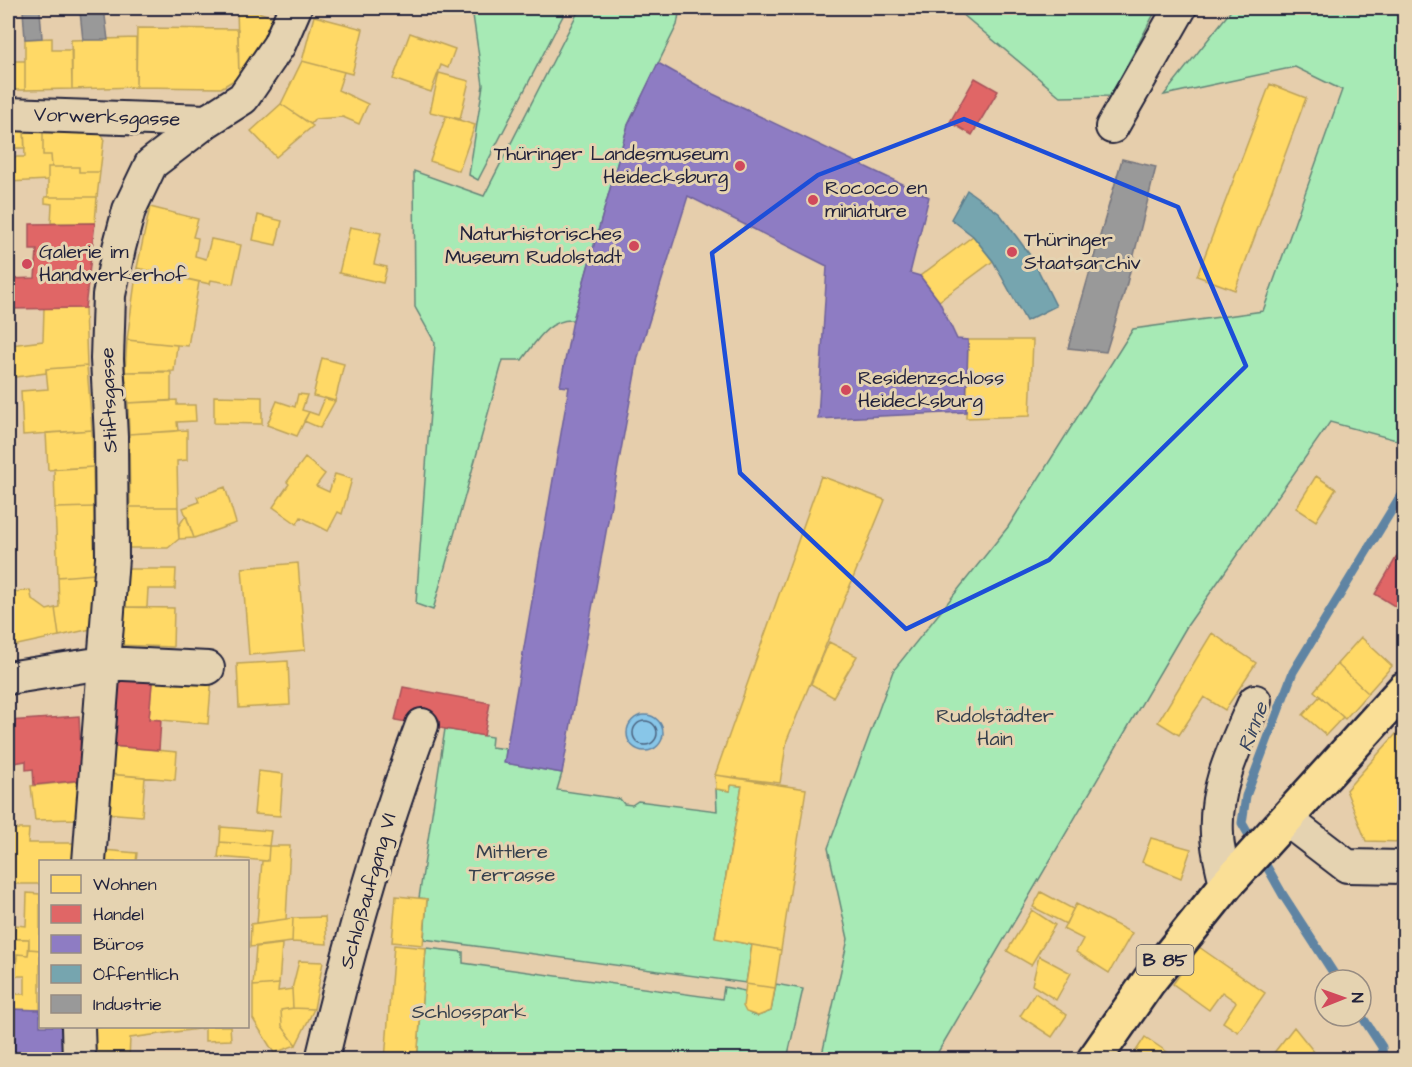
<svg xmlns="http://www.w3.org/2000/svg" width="1412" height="1067" font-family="'Architects Daughter',sans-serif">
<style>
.green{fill:#a7eab5;stroke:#648678;stroke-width:1.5}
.water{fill:#88c6e8;stroke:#5f84a3;stroke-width:1.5}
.homes{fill:#ffd966;stroke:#bda259;stroke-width:1.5}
.shops{fill:#e06666;stroke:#a75259;stroke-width:1.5}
.offices{fill:#8e7cc3;stroke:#6e619a;stroke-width:1.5}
.public{fill:#76a5af;stroke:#5d7e8c;stroke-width:1.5}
.industry{fill:#999;stroke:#75757d;stroke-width:1.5}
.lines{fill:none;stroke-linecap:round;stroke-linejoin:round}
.shore{stroke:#4b6480;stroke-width:1.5}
.stream{stroke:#5f84a3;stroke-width:9}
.minor-casing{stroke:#22223b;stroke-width:36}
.major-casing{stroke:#22223b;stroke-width:38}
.minor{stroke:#e5d3b1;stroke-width:32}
.major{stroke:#fadf96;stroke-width:33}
.marked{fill:none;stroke:#1d4ed8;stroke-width:4.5;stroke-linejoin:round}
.poi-dot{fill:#d1495b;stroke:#e5d3b1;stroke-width:2}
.labels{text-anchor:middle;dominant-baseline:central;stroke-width:6;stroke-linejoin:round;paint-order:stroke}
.shield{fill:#e5d3b1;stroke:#5c575e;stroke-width:1.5}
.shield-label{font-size:18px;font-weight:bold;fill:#22223b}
.street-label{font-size:20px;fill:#22223b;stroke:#e5d3b1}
.poi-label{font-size:20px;fill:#22223b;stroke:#e5d3b1;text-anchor:start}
.park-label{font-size:20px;fill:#36404d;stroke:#e5d3b1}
.water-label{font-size:21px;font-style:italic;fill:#36435e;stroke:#e5d3b1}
</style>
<rect width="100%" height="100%" fill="#e6ceac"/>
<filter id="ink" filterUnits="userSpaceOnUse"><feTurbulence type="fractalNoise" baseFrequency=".0167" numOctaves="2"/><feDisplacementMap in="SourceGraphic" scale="12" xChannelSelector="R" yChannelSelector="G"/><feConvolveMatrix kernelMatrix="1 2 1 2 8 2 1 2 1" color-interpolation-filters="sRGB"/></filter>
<g filter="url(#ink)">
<path class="green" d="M472 8H567L478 180 469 175 483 85Z
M580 8H680L677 25 628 125 573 320C548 319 536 342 522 360H503L433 610 416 604 435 343 415 307 414 171 484 196Z
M955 8H1157L1111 96 1061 97Z
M1233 8H1404V438L1400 441 1330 422 1187 626 934 1059H821L848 939 828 848 893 671 1008 527 1133 329 1263 311 1342 90 1295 67 1164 95Z
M445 729 492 737 491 747 506 749 505 763 562 773 557 790 620 799 624 804 632 805 638 801 717 811 716 789 730 791 731 785 742 786 715 937 752 945 746 983 424 939 427 899 419 898Z
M426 948 463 952V963L722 999 724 987 745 991C744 1004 742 1014 758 1016L771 1011 776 984 803 989 787 1059 417 1060Z"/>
<path class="water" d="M627 733a18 18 0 1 1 36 0a18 18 0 1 1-36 0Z"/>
<path class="homes" d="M237 8H247L275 18 263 49 239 77Z
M314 16 363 29 352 74 302 61Z
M8 24 11 61H25V90H8Z
M137 28 238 29 239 77 221 88 136 87Z
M410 33 455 49 448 68 441 65 431 92 393 79Z
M52 38V50H72V89L25 90V39Z
M136 38V87L72 89 71 40Z
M302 61 344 72 338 90 368 104 359 124 343 117 315 119 311 124 281 104Z
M439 73 469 81 460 119 430 112Z
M1270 84 1306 98 1235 290 1197 276Z
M281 104 313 126 276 157 251 131Z
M446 116 475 125 459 171 430 161Z
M8 130H24L25 148H11L12 157H8Z
M24 130 43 131V155H51L52 167H48V180L8 182V157H25Z
M43 131 98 132 104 138 100 172H79V167H52L51 155H43Z
M48 167H79V172H100L97 197H48Z
M45 197H97L95 223H51L52 204 45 203Z
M150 207 198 219 193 237 198 238 195 256 206 259 211 239 241 245 233 284 211 280 210 284 137 268Z
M258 215 282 221 276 245 253 240Z
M350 227 381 233 374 264 387 267 383 283 339 273Z
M973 236 993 261 939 301 920 276Z
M137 268 199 282 188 346 127 340Z
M44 308H85L87 366 46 369V373L8 378V319L10 345 43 341Z
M127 340 177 345 174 371 125 372Z
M968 340H1033L1030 416 966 418Z
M322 358 344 364 335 401 313 396Z
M87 366 92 430 23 435 21 391 48 389 46 369Z
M125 372H171V401L128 403Z
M298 394 307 395 302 410 309 412 297 436 267 425 277 401 295 407Z
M214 396 262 397V424L214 423Z
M325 398 335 401 320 428 304 421 309 412 318 415Z
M177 400V405H195L196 421 177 422 178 431 129 434 128 403Z
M92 430 93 467 48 470 46 433Z
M187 430V460L177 461 178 507H130L129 434Z
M305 458 325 474 316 486 329 492 335 474 352 479 342 514 338 512 328 531 301 517 297 524 273 507 289 484 287 482Z
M93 467 94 507 55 508 54 469Z
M821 476 885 500 787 740 780 783 715 775Z
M1316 476 1336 489 1316 521 1296 508Z
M225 487 236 523 194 538 183 508 199 502 197 497Z
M94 507 95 574 58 577 55 508Z
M130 507H178L179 539 168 548H129Z
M186 515 194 538 179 539 178 527Z
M298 563 305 650 249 655 242 568Z
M122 569H176L175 589H148L147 607H119Z
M95 574 96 628 59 636 55 608 59 607 58 577Z
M30 590 32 599 47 610 55 608 59 636 8 647V593Z
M119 607 174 608 173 647 116 645Z
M1212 633 1256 663 1225 710 1204 697 1179 735 1158 722Z
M1361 637 1392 666 1368 693 1337 664Z
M829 642 857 656 833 697 811 684Z
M288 661 290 705 239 708 237 664Z
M1337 664 1368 693 1345 719 1314 691Z
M153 671 212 675 208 724 149 719Z
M1320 696 1343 717 1326 735 1303 715Z
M1404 725V842L1366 841 1346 790Z
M111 746 177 752 175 780 108 774Z
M258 771 283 774 280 816 254 814Z
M108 774 145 777 142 816 105 813Z
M715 775 806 789 781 950 715 938 742 786 731 785 730 791 716 789Z
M78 781 79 819 35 820 31 786Z
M221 827 271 831 269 846 220 842Z
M8 829H29L28 843H78L77 862H40V884H8Z
M1151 838 1191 849 1181 878 1142 862Z
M220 842 269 846 268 861 218 857Z
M269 846H290L286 919 257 923 262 861H268Z
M103 850 137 853 136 862H102Z
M1041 892 1073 909 1066 924 1033 907Z
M27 893 40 894V950L29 949V939H14L15 925 26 926Z
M396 896 427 899 423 945 392 942Z
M1076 904 1132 933 1109 973 1076 952 1083 939 1063 929Z
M1032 910 1055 925 1031 965 1007 951Z
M325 917 327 944 292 942 293 918Z
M293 918 292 942 250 947 251 924Z
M8 938 29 939 28 955 17 954V958H8Z
M282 944 279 984 253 986 256 947Z
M394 945 426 948 417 1060H385Z
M752 945 781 950 775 988 746 984Z
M1199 947 1265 993 1238 1032 1223 1022 1236 1002 1222 992 1209 1010 1173 984Z
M29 949 40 950V1010L8 1009V994H25V976H16L17 954 28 955Z
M1039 956 1071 973 1056 1000 1032 985Z
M299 961 323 962 314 1009 293 1008 292 989Z
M279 984 278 991 292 989 293 1008 281 1010 282 1026 296 1045 274 1053 253 1019V986Z
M746 984 775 988 771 1011 758 1016 746 1012 743 1006Z
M1035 993 1067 1015 1052 1037 1020 1016Z
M293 1008 314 1009 296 1045 282 1026 281 1010Z
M92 1026H205V1028L130 1038 129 1060H92Z
M205 1026H230L231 1040 205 1041Z
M1294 1027 1315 1053 1310 1060H1280L1273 1054Z
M1145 1037 1179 1060H1130Z
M223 1053V1060H141Z"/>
<path class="shops" d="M975 78 998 91 972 135 950 122Z
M95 223 85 308 8 309V279L35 278 37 250H30V224Z
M1404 544V612L1375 594Z
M116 668 153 671 149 719 161 720 159 750 111 746Z
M403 687 490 703 484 736 395 720Z
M79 716 82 780 34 785 33 769 26 770V761L8 764V721Z"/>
<path class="offices" d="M658 63 713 94 929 197 910 273 920 276 939 301 957 339 968 340 966 412 818 419 827 266 688 196 638 357 562 773 504 763 569 387 560 386 573 320 628 125Z
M8 1009 40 1010V1026H63V1054L8 1052Z"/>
<path class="public" d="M967 190 1000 214 1032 258 1056 306 1026 321 993 261 973 236 951 219Z"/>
<path class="industry" d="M104 8 108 40H83L80 12Z
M40 10 42 38 25 39 23 11Z
M1122 159 1156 167 1126 287 1106 352 1068 348Z"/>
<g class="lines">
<path class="shore" d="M633 733a12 12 0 1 1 24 0a12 12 0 1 1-24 0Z"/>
<path class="stream" d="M1338 980 1283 895 1242 823 1246 796 1293 672 1404 490
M1361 1015 1382 1047 1383 1060"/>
<defs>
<path id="minor" d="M8 114 207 121
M1112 127 1180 8
M8 678 103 663 208 668
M1287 820 1347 866 1404 867
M89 862 112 558 111 437 107 359 109 295 119 248 129 210 151 164 207 121 243 98 279 45 295 8
M1226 885C1223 869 1217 851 1217 834 1214 786 1236 745 1255 701
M78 1026 79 1060
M322 1060C349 947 381 833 422 725"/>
<path id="major" d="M1094 1060 1149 981 1226 885 1404 689"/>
</defs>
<use href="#minor" class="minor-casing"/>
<use href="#major" class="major-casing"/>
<use href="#minor" class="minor"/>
<use href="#major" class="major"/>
</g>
</g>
<path class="marked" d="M964 119 1178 207 1246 366 1049 560 906 629 740 473 712 253 818 175Z"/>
<g class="poi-dot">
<circle cx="740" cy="166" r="6"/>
<circle cx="813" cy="200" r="6"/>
<circle cx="634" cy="246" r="6"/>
<circle cx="1012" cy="252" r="6"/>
<circle cx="27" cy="264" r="6"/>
<circle cx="846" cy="390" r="6"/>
</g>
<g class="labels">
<rect class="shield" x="1136.5" y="945" width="57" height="30" rx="4.5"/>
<g class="shield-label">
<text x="1165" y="960">B 85</text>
</g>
<g class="street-label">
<text transform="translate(107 117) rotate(2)">Vorwerksgasse</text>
<text transform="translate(109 400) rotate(-92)">Stiftsgasse</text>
<text transform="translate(368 891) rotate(-74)">Schloßaufgang VI</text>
</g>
<g class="poi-label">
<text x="728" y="154" text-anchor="end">Thüringer Landesmuseum<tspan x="728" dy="23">Heidecksburg</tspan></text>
<text x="825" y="188">Rococo en<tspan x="825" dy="23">miniature</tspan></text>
<text x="622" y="234" text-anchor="end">Naturhistorisches<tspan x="622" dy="23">Museum Rudolstadt</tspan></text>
<text x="1024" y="240">Thüringer<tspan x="1024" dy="23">Staatsarchiv</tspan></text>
<text x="39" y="252">Galerie im<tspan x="39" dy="23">Handwerkerhof</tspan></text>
<text x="858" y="378">Residenzschloss<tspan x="858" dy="23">Heidecksburg</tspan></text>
</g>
<g class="park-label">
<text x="995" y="716">Rudolstädter<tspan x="995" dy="23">Hain</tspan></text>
<text x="512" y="852">Mittlere<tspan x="512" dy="23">Terrasse</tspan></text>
<text x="469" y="1012">Schlosspark</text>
</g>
<g class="water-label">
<text transform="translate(1253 727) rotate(-69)">Rinne</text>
</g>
</g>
<rect width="1412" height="1067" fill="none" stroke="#e5d3b1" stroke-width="30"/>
<rect x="15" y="15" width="1382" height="1037" fill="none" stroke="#22223b" stroke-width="2" filter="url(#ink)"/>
<rect x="39" y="860" width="210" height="168" fill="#e5d3b1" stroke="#978c82" stroke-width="1.5"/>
<rect x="51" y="875" width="30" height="18" fill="#ffd966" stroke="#978c82" stroke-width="1.5"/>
<text x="93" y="890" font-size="18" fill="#22223b">Wohnen</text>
<rect x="51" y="905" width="30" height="18" fill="#e06666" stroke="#978c82" stroke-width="1.5"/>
<text x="93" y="920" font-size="18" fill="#22223b">Handel</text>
<rect x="51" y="935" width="30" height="18" fill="#8e7cc3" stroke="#978c82" stroke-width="1.5"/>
<text x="93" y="950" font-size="18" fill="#22223b">Büros</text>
<rect x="51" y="965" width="30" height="18" fill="#76a5af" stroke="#978c82" stroke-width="1.5"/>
<text x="93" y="980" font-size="18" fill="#22223b">Öffentlich</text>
<rect x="51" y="995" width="30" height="18" fill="#999999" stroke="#978c82" stroke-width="1.5"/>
<text x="93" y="1010" font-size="18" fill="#22223b">Industrie</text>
<g transform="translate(1343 998) rotate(89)"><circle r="28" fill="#e5d3b1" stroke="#978c82" stroke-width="1.5"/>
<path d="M0-4.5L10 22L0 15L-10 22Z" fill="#d1495b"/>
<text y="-9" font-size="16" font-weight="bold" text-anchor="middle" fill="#22223b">N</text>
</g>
</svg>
